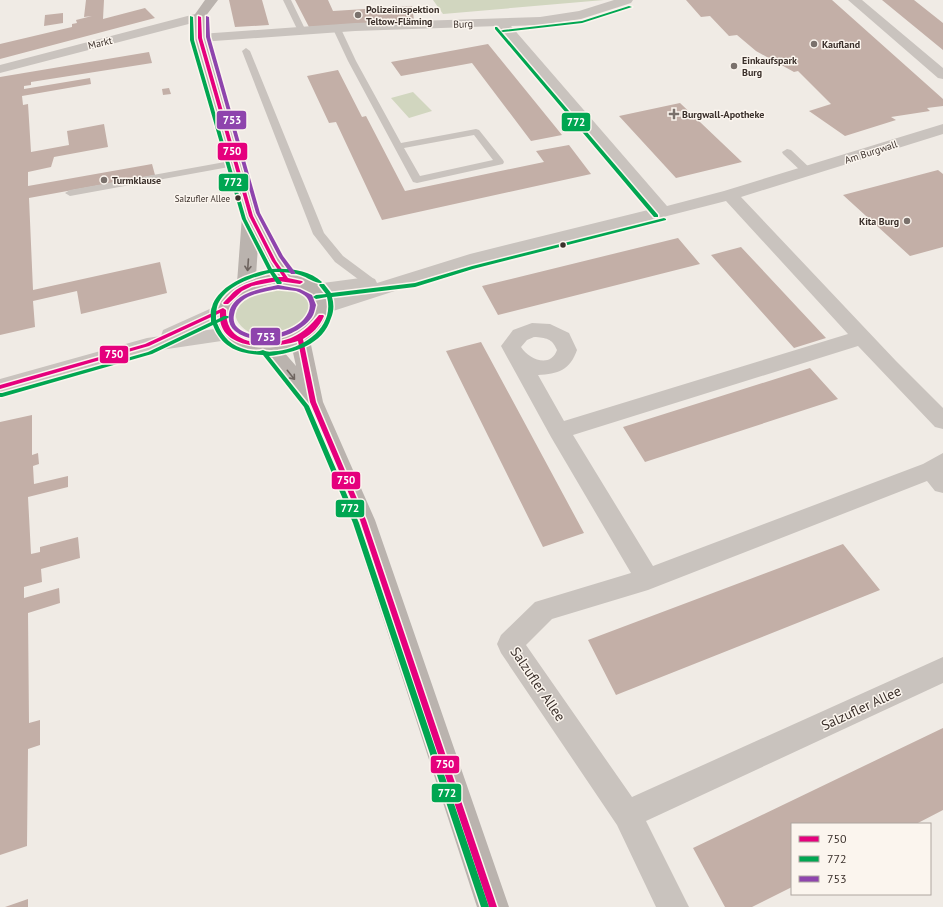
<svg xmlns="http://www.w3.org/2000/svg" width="943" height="907" font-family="'PT Sans',sans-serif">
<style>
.green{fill:#d1d6bf}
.building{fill:#c3afa7}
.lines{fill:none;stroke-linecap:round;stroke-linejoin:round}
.lane{fill:#c9c3be;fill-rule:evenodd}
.street{fill:#c9c3be;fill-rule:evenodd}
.secondary{fill:#bab3ae;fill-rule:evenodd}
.bus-1-casing{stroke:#fbf5ee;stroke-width:3}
.bus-2-casing{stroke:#fbf5ee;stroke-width:3}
.bus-3-casing{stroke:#fbf5ee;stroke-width:3}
.bus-1{fill:#e5007d;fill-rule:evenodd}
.bus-2{fill:#00a651;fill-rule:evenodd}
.bus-3{fill:#8e44ad;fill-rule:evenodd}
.oneway{stroke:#6e645f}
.poi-dot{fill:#7a716c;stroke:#fbf5ee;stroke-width:1.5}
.bus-dot{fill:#3b302b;stroke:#fbf5ee;stroke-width:1.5}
.labels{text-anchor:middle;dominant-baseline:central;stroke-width:3;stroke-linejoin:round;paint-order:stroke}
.far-bus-label{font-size:9px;fill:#3b302b;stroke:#fbf5ee;text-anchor:end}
.far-poi-label{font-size:10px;font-weight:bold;fill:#3b302b;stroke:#fbf5ee;text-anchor:start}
.far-street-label{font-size:10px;fill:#3b302b;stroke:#fbf5ee}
.near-street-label{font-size:14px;fill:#3b302b;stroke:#fbf5ee}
.line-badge{stroke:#fbf5ee;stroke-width:1.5}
.badge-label{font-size:11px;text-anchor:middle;font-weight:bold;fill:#fff}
</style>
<rect width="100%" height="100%" fill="#f0ebe5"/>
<path class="green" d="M433 0H604L443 14Z
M413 92 432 111 409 118 391 98Z
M270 286C277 286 285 285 292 287 308 292 317 309 304 322 262 365 193 305 270 286Z"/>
<path class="building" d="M86 0H104L103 19 145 8 155 18 0 59V44L72 27V24L77 23 76 20 92 16 84 17Z
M229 0H262L269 25 235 27Z
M295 0H328L333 11 412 6 414 20 309 27Z
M686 0H832L943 99V106L927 108 930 111 891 117 896 120 845 136 809 111 831 104 798 71 794 72 756 51 737 35 729 36 710 16 701 17Z
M882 0H914L943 23V50Z
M63 13V23L44 26 45 15Z
M488 44 562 135 531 141 472 63 401 76 391 62Z
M149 52 152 63 31 82V85L24 86V89L90 78 91 84 22 96 23 105 28 104 31 152 69 145 67 131 104 124 108 147 54 157 51 167 28 172V186L152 164 155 175 29 198 33 290 160 262 167 293 81 314 77 291 33 301 35 327 0 335V77Z
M338 70 362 117 366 116 405 191 544 162 536 151 569 145 591 174 382 220 336 122 329 123 307 76Z
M169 88 171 94 163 95 162 89Z
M680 103 742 162 676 178 619 116Z
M938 170 943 174V247L910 256 843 195Z
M678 238 700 264 498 315 482 286Z
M741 247 826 338 794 348 711 255Z
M481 342 584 533 543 547 446 351Z
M810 368 838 399 645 462 623 427Z
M32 415V455L38 453 39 464 33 466 34 484 68 476V487L28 497 31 554 40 552V547L78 537 80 558 41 569 42 582 24 587V598L59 588 60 603 28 613 29 723 40 720V745L28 749 27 846 0 855V422Z
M843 544 880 590 616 695 588 640Z
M943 728V810L916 824H792V887L752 907H725L693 848Z
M28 899V907H5Z"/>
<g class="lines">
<path class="lane" d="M283 0H291L306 31 305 33 302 34 298 31Z
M337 26 341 29 356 61 401 143 476 129 479 130 503 160 504 162 503 164 417 183 413 182 348 61 333 29ZM474 135 493 160 420 176 404 148Z
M246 48 250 51 324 233 343 256 374 279 376 282 374 285H366L335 262 313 234 242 51Z
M787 149 791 150 812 170 813 172 812 174H804L783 154 782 152Z
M236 160 240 161 241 163 240 165 70 196 65 193 70 190Z"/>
<path class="street" d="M614 0H633L631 3 581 19 540 25 511 26 667 206 724 191 943 124V134L741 197 896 361 943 408V429L935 427 858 346 573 435 653 566 923 464 943 453V493L935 491 927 481 648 590 552 619 526 645 632 797 943 657V683L646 821 689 907H656L617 825 501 653 497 644 501 635 535 602 631 573 551 437 501 346 513 330 532 323 550 324 569 333 577 350C570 370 558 374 538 375L564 421 848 334 726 201 475 265 330 312 323 314 316 312 314 307 316 302 353 291 315 295 308 293 306 289 308 285 368 277 375 279 377 283 470 254 652 209 498 26 355 31 200 42 195 41 193 38 195 35 200 34 355 23 540 17 579 11ZM534 337C546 338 552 338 557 350 551 368 529 360 521 347L527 340Z
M848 0H862L943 68V79L938 78Z
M199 13 205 17 204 20 0 73V65Z
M223 303 230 305 233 310 230 315 194 332 228 327 235 329 238 334 235 339 147 352 0 395V379L147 338 161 336 163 330Z"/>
<path class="secondary" d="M205 0H218L205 17 207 38 260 216 282 259 293 274C335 279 343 314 310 340L323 402 375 520 509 907H477L351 520 304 405 263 353C217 355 194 310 237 283L242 216 193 38V17ZM258 246 272 272 256 276ZM272 284C287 286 313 286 312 307 311 313 310 319 305 323 295 333 283 338 269 338 213 341 226 295 272 284ZM292 348 296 366 283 351Z"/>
<defs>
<path id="bus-1" d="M198 16 201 17 202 38 253 216 276 261 288 278 302 281 303 282 300 284 278 281 252 286 242 291 228 304H224L223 303 224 302C228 298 232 293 236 290 247 282 270 277 283 277L272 261 249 216 198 38Z
M223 308 226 310C226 316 227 323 230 328 241 347 277 345 293 337 304 332 312 324 319 315H323L324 316C319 327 313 333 303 339L316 402 366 520 497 907H489L360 520 310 402 298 341C274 349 217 352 220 313L149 346 0 389V385L145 344Z"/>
<path id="bus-2" d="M629 6 632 7 582 23 503 32 501 31 503 30 582 21Z
M190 16 193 17 194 40 246 219 272 269C289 268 309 270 322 282L321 283C314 283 307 277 300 275 291 272 283 272 274 272L282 283 281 284H277L270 273C252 277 223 287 217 307 216 311 216 316 216 320L224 316H228L229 317 228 318 217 323C223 338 232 346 247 350 253 351 258 352 263 350 268 353 273 351 278 351 304 348 335 327 327 297L316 299 313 297 316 295 326 294 319 285 320 284H324L331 293 415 283 472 266 664 218 666 219V220L473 269 415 287 332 297C334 304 334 311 331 318 323 345 294 353 269 356L309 406 359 523 489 907H481L353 523 304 407 263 355C239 354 222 348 213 325L152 354 2 397H0V393H2L148 352 211 322V320C211 316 210 311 212 307 218 286 248 274 268 270L242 219 190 40Z
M495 27H497L658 215V217H654L495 29Z"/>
<path id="bus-3" d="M206 16 209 17 210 37 260 213 283 256 295 272V274H291L279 257 256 213 206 37Z
M278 285 300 289 312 295 316 305C315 309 314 314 312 317 297 338 256 348 235 331 230 327 228 321 229 314 232 293 260 289 278 285ZM278 289C284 290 291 290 296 291 311 296 314 307 304 319 291 334 253 343 237 327 234 324 233 319 234 315 237 295 262 292 278 289Z"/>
</defs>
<use href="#bus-1" class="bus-1-casing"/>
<use href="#bus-2" class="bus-2-casing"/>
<use href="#bus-3" class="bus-3-casing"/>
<use href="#bus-1" class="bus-1"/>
<use href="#bus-2" class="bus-2"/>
<use href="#bus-3" class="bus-3"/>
</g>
<defs><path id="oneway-shaft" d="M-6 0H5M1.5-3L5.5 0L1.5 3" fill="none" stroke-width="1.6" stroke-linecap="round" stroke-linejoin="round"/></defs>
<g class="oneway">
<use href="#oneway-shaft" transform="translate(248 265) rotate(94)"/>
<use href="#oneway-shaft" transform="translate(291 375) rotate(51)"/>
</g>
<g class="poi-dot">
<circle cx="358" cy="15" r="4"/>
<circle cx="814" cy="44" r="4"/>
<circle cx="734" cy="66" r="4"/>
<path d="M672 108h4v4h4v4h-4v4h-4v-4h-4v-4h4z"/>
<circle cx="104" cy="180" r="4"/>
<circle cx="907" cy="221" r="4"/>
</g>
<g class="bus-dot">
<circle cx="238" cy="198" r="3.5"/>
<circle cx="563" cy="245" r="3.5"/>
</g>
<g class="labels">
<g class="far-bus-label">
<text x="230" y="198">Salzufler Allee</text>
</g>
<g class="far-poi-label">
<text x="366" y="9">Polizeiinspektion<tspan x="366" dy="12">Teltow-Fläming</tspan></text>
<text x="822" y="44">Kaufland</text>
<text x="742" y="60">Einkaufspark<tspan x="742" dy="12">Burg</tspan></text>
<text x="682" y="114">Burgwall-Apotheke</text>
<text x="112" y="180">Turmklause</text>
<text x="899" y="221" text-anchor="end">Kita Burg</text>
</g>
<g class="far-street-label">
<text transform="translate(463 24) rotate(-2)">Burg</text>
<text transform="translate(100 43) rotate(-14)">Markt</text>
<text transform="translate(871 152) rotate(-18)">Am Burgwall</text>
</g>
<g class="near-street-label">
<text transform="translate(538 684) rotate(56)">Salzufler Allee</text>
<text transform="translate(861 708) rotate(-25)">Salzufler Allee</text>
</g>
</g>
<g class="line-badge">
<rect x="216" y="110" width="31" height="20" rx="4" fill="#8e44ad"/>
<rect x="561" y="112" width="30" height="20" rx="4" fill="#00a651"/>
<rect x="217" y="142" width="31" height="19" rx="4" fill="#e5007d"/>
<rect x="218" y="173" width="31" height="19" rx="4" fill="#00a651"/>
<rect x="250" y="327" width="31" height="19" rx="4" fill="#8e44ad"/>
<rect x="99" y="345" width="30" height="19" rx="4" fill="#e5007d"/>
<rect x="331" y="471" width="30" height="19" rx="4" fill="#e5007d"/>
<rect x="335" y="499" width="30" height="19" rx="4" fill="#00a651"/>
<rect x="430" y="755" width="30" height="19" rx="4" fill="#e5007d"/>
<rect x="431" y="783" width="31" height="20" rx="4" fill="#00a651"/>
</g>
<g class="badge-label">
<text x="232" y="124">753</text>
<text x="576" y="126">772</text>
<text x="232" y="155">750</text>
<text x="233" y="186">772</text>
<text x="266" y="341">753</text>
<text x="114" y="358">750</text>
<text x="346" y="484">750</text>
<text x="350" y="512">772</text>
<text x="445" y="768">750</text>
<text x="447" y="797">772</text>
</g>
<rect x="791" y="823" width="140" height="72" fill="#fbf5ee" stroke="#aea6a0"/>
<rect x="799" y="836" width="20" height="6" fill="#e5007d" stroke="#aea6a0"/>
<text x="827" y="843" font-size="12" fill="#3b302b">750</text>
<rect x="799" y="856" width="20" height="6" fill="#00a651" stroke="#aea6a0"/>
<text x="827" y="863" font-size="12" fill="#3b302b">772</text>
<rect x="799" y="876" width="20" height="6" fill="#8e44ad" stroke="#aea6a0"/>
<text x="827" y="883" font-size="12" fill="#3b302b">753</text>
</svg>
